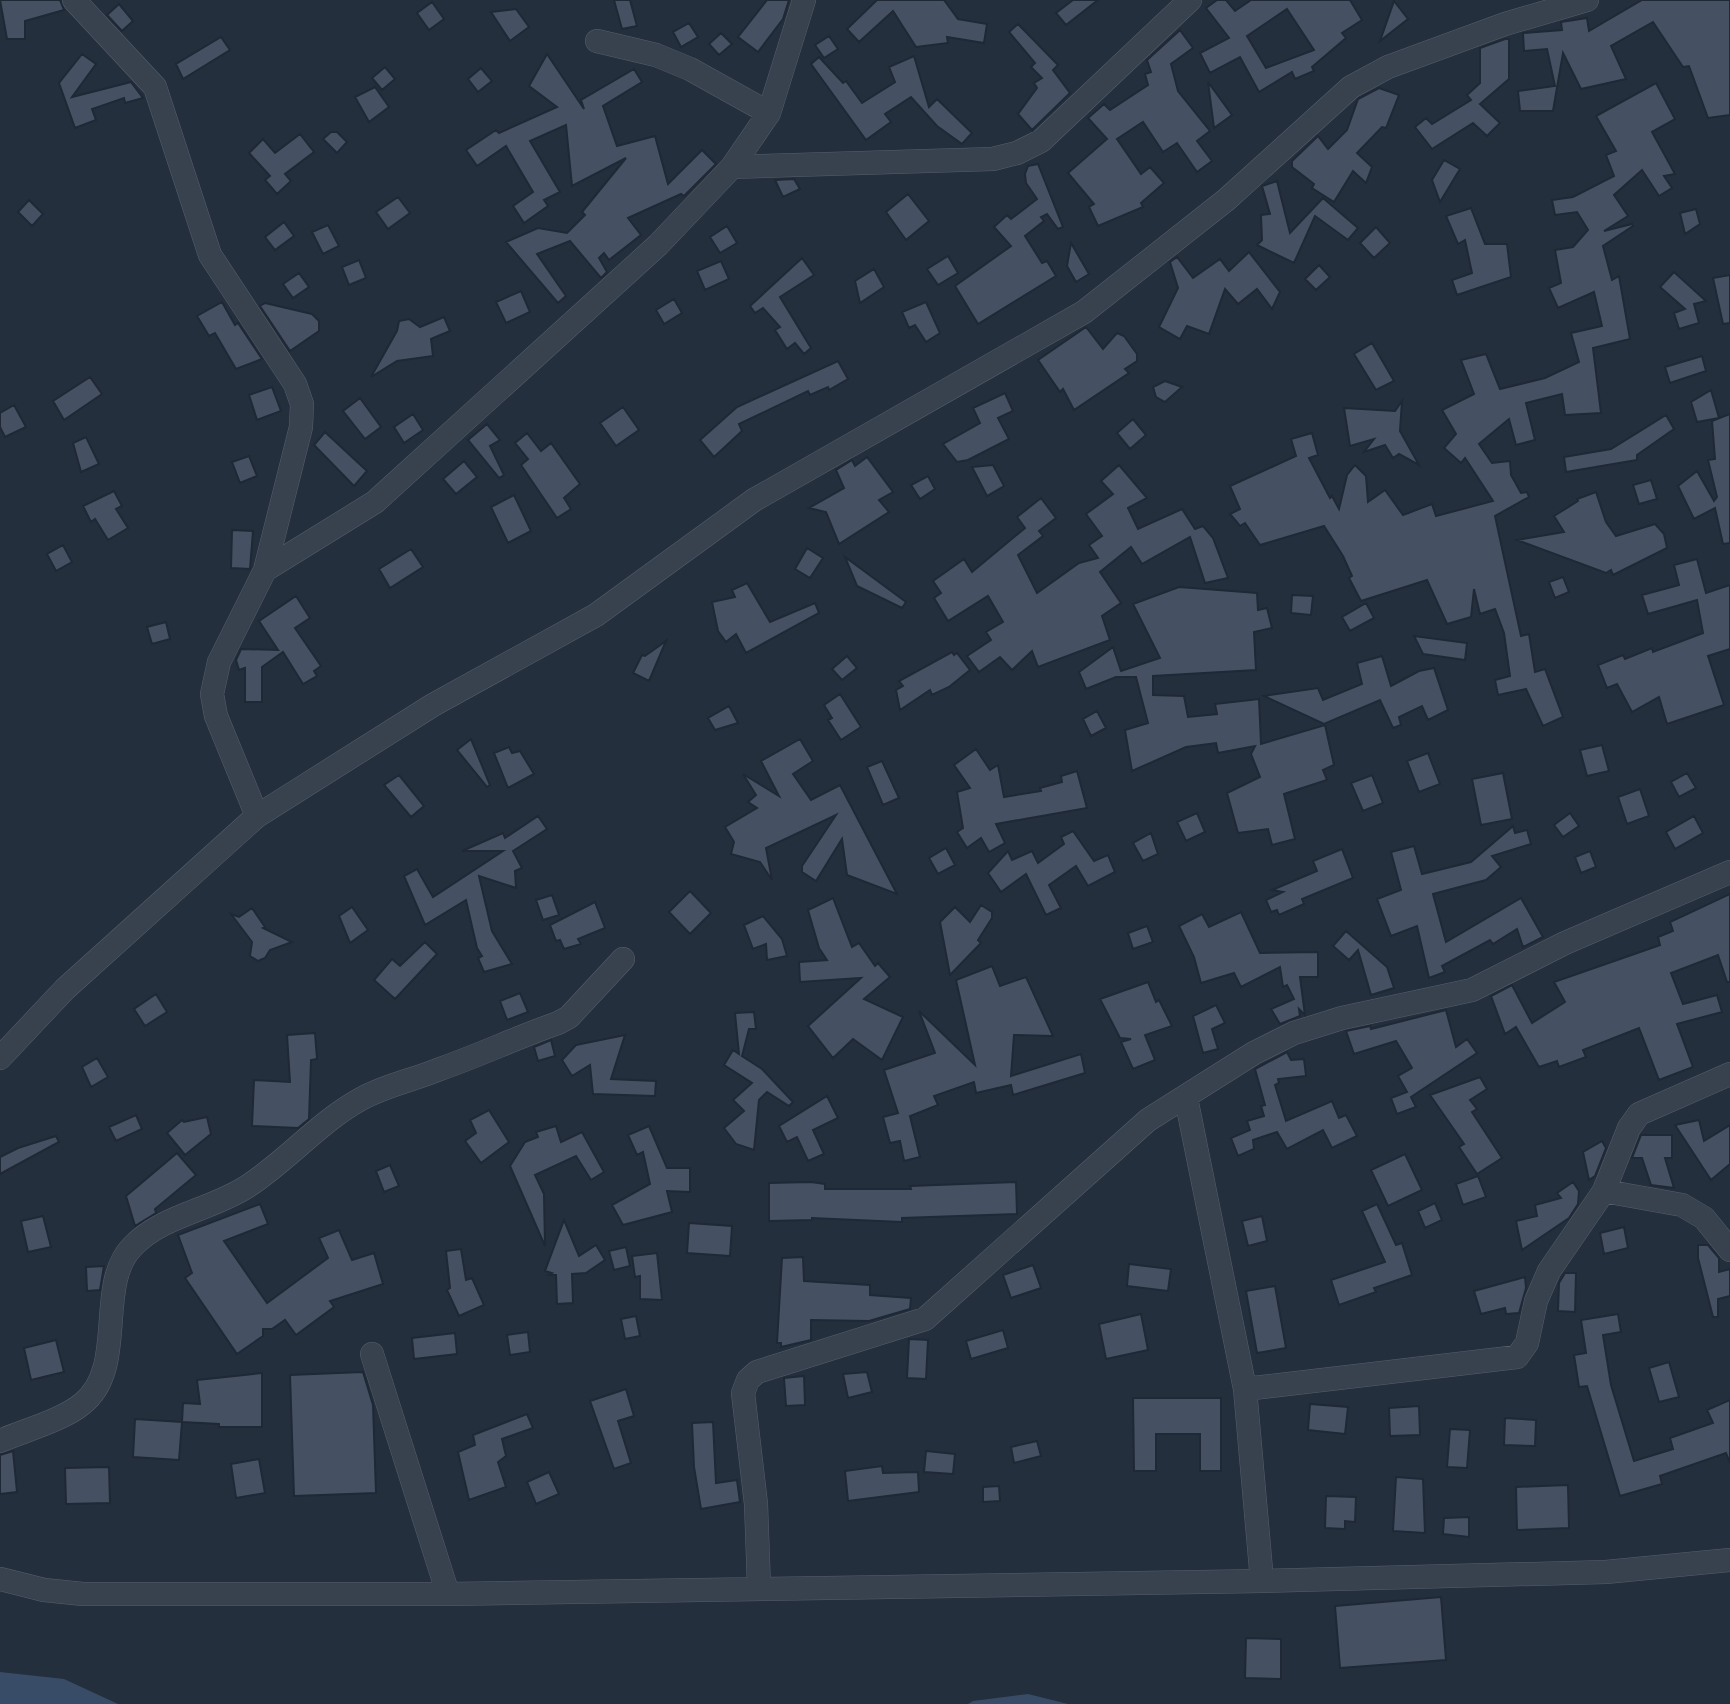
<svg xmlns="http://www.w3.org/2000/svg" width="1730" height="1704" font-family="Montserrat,sans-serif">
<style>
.water{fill:#394c67}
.building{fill:#455162;stroke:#1f2835;stroke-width:2;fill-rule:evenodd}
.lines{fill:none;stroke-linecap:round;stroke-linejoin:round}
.minor-casing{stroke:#565f6c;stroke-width:24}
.minor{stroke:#38414e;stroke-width:23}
</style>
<rect width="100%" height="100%" fill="#242f3e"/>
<path class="water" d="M0 1672 64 1679 118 1704H0Z
M1028 1694 1068 1704H968L973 1701Z"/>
<path class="building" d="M0 0H60L64 10 25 21V39H7Z
M614 0H630L637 26 622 29Z
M767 0H789L783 19 758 52 738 37Z
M877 0H944L958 19 987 24 984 43 947 37 948 43 916 47 893 11 859 42 847 29Z
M1073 0H1098L1066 25 1056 13Z
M1217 0H1226L1235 11 1251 0H1350L1362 20 1342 33 1346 38 1312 67 1314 71 1295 79 1292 72 1259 92 1240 57 1210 73 1200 53 1229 38 1206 8ZM1287 9 1314 50 1266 68 1247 36Z
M1642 0H1730V115L1708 118 1689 66 1683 67 1653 22 1611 46 1626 79 1581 89 1563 53 1553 111H1520L1518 91 1555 86 1547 49 1524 51 1523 33 1562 30 1561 22 1587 18 1589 31Z
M1394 1 1408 19 1380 41Z
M432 2 444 19 429 30 417 13Z
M119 4 133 21 122 31 107 15Z
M516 9 529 27 510 41 491 12Z
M689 23 698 37 681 47 673 32Z
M1018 24 1058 65 1053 70 1070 93 1032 130 1018 114 1037 88 1034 83 1042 78 1031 67 1035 63 1009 32Z
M1180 30 1193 48 1171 64 1178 91 1210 131 1197 141 1212 161 1197 172 1177 143 1163 152 1143 122 1117 139 1141 174 1150 167 1164 183 1141 203 1143 207 1098 226 1089 207 1094 204 1068 173 1107 139 1088 118 1104 104 1110 110 1148 85 1145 74 1151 72 1147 60Z
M721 33 732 44 719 55 709 44Z
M829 36 838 49 824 58 815 45Z
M221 37 230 50 183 79 176 64Z
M1505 39H1509V79L1480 104 1500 123 1487 136 1473 123 1432 149 1415 127 1426 118 1432 124 1471 100 1467 95 1480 83V48Z
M82 54 96 64 72 97 131 82 143 98 125 103 124 98 92 109 96 120 75 128 59 83Z
M547 54 584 109 581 100 634 69 642 82 603 106 617 146 655 136 668 184 702 150 716 164 684 196 681 194 628 218 641 235 609 260 604 253 599 258 607 272 601 278 570 241 537 254 566 296 558 303 506 242 538 228 567 233 585 215 582 212 626 158 572 186 566 125 530 141 560 192 544 200 548 206 524 223 513 206 533 192 506 146 477 166 466 150 496 130 499 133 557 107 529 86Z
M914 56 929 107 937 99 972 133 962 144 937 126 911 97 885 114 891 122 866 140 811 64 819 57 843 83 846 81 862 103 895 82 889 67Z
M385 67 395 79 382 90 372 78Z
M481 68 492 81 478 92 468 79Z
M1208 82 1232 115 1214 128Z
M1656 83 1675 119 1652 132 1675 174 1664 176 1672 188 1659 196 1642 170 1614 195 1628 216 1604 231 1632 224 1633 226 1603 246 1612 280 1619 276 1630 339 1593 348 1601 413 1565 415 1562 394 1526 403 1535 440 1516 445 1509 419 1479 444 1492 463 1510 461 1511 475 1521 493 1527 492 1529 497 1495 516 1521 636 1529 634 1535 672 1545 669 1563 717 1543 726 1526 689 1498 695 1495 680 1510 676 1504 633 1495 609 1480 614 1474 589 1471 617 1447 624 1427 580 1361 601 1349 578 1352 576 1343 556 1324 526 1260 545 1245 523 1240 526 1230 514 1240 509 1230 486 1296 456 1291 439 1312 433 1318 455 1309 458 1330 498 1332 496 1339 509 1347 475 1355 465 1366 476 1368 502 1385 490 1403 515 1432 504 1436 516 1493 501 1465 458 1461 463 1444 448 1456 434 1442 410 1474 394 1461 360 1486 354 1500 389 1545 378 1579 362 1571 333 1602 326 1594 292 1558 308 1549 288 1561 283 1555 250 1573 247 1588 230 1577 212 1555 215 1552 200 1573 197 1614 176 1606 155 1616 151 1596 116Z
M375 87 389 107 369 122 355 97Z
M1379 88 1399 95 1386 128 1382 127 1357 153 1372 167 1366 183 1353 171 1334 202 1312 188 1314 184 1292 167V161L1318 136 1328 149 1347 130 1358 99Z
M331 132H337L347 142 337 153 323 139Z
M300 134 314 152 285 174 291 181 277 194 265 180 270 176 249 153 263 139 275 153Z
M1444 160 1460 169 1440 202 1432 180Z
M1038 164 1063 227 1058 229 1047 214 1041 217 1044 221 1025 236 1042 263 1047 261 1056 276 978 324 955 286 1011 246 994 227 1007 215 1011 219 1037 199 1026 183 1025 174 1028 166Z
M794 179 800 189 783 197 775 180Z
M1277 181 1290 233 1323 198 1358 228 1348 240 1315 216 1294 263 1257 245 1262 240 1261 215 1270 214 1262 186Z
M908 194 929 221 906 240 886 212Z
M398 197 410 213 388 229 376 212Z
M29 200 43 214 32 226 18 212Z
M1471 208 1485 244H1507L1511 277 1457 295 1452 280 1472 273 1465 240 1458 244 1446 216Z
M1696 209 1700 224 1685 234 1680 213Z
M284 222 294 236 275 250 265 237Z
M328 225 339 246 323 254 312 232Z
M727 226 737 243 720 253 710 237Z
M1376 227 1390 243 1374 258 1360 243Z
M1071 243 1089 274 1076 282 1067 266Z
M1249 252 1280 292 1272 309 1257 289 1238 304 1225 289 1209 334 1187 326 1180 339 1159 327 1178 288 1170 262 1177 257 1193 278 1220 259 1229 271Z
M948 256 958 273 938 285 927 269Z
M802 258 814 275 780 297 811 348 804 354 795 343 787 349 775 330 780 327 763 308 755 313 750 306Z
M359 260 366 278 349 285 342 267Z
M721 261 729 279 705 290 697 271Z
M1319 265 1330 277 1316 290 1305 279Z
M874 269 884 287 860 303 855 281Z
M1674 272 1706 301 1694 304 1699 323 1679 329 1674 313 1685 309 1660 287Z
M299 273 309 287 293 298 283 284Z
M1730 275V323L1723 324 1713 278Z
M521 291 530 312 506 323 496 302Z
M674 299 682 313 664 324 656 310Z
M222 302 235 325 238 323 262 359 236 369 215 333 209 336 197 316Z
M926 302 940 333 926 342 915 325 909 328 902 312Z
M265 303 312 314 319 321V331L290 351 260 306Z
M444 317 450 331 431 339 433 356 397 361 371 377 397 331 399 321 409 319 420 327Z
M1086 327 1103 349 1117 333 1124 336 1137 354V361L1125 369 1129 373 1074 410 1063 389 1060 392 1038 360Z
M1372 343 1394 381 1376 390 1354 354Z
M1702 356 1706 371 1670 383 1665 367Z
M838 361 848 379 829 390 828 387 810 395 808 391 739 424 742 431 714 457 700 440 737 407Z
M90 377 102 394 64 420 53 401Z
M1165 381 1182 387 1165 402 1156 397 1153 387Z
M272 387 281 411 257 420 249 395Z
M1711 390 1719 418 1697 422 1691 402Z
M1005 393 1013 411 998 418 1009 439 968 460 957 462 943 444 980 423 973 408Z
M360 398 381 427 365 439 343 411Z
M1402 401 1400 431 1419 465 1399 454 1393 458 1385 445 1364 452 1374 439 1350 446 1344 408 1395 411Z
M14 405 26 427 5 437 0 427V413Z
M623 407 639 430 616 446 600 423Z
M413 414 423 430 404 443 394 427Z
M1730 414V543L1723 544 1715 508 1694 519 1678 486 1697 471 1714 501 1717 497 1708 460 1715 459 1712 421Z
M1666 415 1674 429 1637 455V460L1566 472 1564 457 1611 449Z
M1133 419 1146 435 1130 449 1117 433Z
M487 424 500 440 490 446 504 475 499 478 468 440Z
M325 432 367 471 354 486 314 445Z
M527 433 541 451 551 443 580 484 564 498 571 509 557 518 521 465 528 459 515 443Z
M86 437 99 464 81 472 73 443Z
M249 456 257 476 240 483 232 462Z
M867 457 893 492 879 500 889 512 839 544 826 512 809 508 844 488 836 470 852 460 855 466Z
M464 461 477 477 456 494 443 479Z
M993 465 1004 486 987 496 972 467Z
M1119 465 1147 498 1128 508 1138 529 1182 509 1195 529 1203 526 1213 538 1228 578 1205 583 1190 537 1142 564 1131 547 1100 572 1121 603 1102 616 1110 640 1038 667 1032 651 1012 670 1000 657 979 672 967 656 991 640 986 632 1003 622 988 596 948 621 934 598 941 593 933 581 964 559 972 572 1025 528 1017 517 1041 498 1056 518 1039 531 1043 536 1018 555 1037 593 1079 563 1098 558 1089 545 1102 536 1086 514 1113 494 1101 481Z
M928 476 935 489 920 499 911 485Z
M1651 480 1657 499 1639 504 1633 485Z
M114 491 122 506 116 509 128 528 108 540 95 519 91 522 83 506Z
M1596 492 1606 522 1616 536 1655 524 1664 534 1667 548 1613 575 1611 570 1606 573 1517 540 1564 532 1554 516 1578 501 1577 499Z
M514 495 531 531 508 543 491 507Z
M232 530 253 531 250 569 231 568Z
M63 545 72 562 56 571 47 554Z
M807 548 823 558 810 578 795 569Z
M411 549 423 567 390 588 379 569Z
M845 557 906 602 902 608 857 586Z
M1697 559 1706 593 1730 585V649L1708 656 1724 705 1667 724 1659 697 1632 712 1617 684 1607 688 1598 665 1623 655 1625 659 1652 648 1653 652 1703 633 1697 600 1648 614 1642 595 1679 585 1674 565Z
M1563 577 1569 592 1555 598 1549 582Z
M747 583 770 622 815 603 819 613 746 653 736 634 726 642 718 631 712 602 735 597 732 590Z
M1179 587 1257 593 1258 610 1267 608 1272 628 1254 632 1256 670 1153 676V695L1184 696 1188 717 1217 714 1215 704 1259 699 1261 744 1325 725 1334 765 1323 770 1327 780 1284 794 1295 839 1272 845 1268 829 1238 833 1227 793 1260 777 1251 754 1255 746 1218 753 1216 743 1186 747 1132 771 1125 730 1148 723 1136 677H1116L1086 689 1079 672 1113 647 1121 671 1160 658 1133 604Z
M1292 595 1313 596 1311 615 1291 613Z
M296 596 310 618 295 628 321 666 314 671 317 676 303 684 283 652 262 667V702H245V668L239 670 236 660 241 649 278 650 259 621Z
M1366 603 1374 618 1350 631 1342 617Z
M166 622 170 639 152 644 147 627Z
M1414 636 1467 643 1465 660 1423 654Z
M666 641 649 681 633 673 642 655 645 656Z
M952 652 954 655 957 653 970 670 949 687 932 695 930 690 900 710 896 690 903 686 899 681Z
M847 656 857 668 842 680 832 669Z
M1382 656 1391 686 1419 671 1434 668 1448 710 1428 720 1422 706 1399 717 1401 725 1393 728 1380 700 1324 724 1264 696 1318 688 1323 700 1362 684 1357 663Z
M840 694 861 727 841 740 828 720 832 718 824 705Z
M729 706 738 723 715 730 708 718Z
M1097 711 1106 728 1091 736 1083 719Z
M471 739 490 785 487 787 457 750Z
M800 739 813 761 793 774 811 800 840 785 897 894 847 875 842 839 816 881 802 872V866L836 815 766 848 772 880 760 862 731 854 734 842 725 827 757 808 748 802 756 795 743 774 779 796 761 761Z
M1602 745 1609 771 1587 776 1580 750Z
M509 747 512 753 520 751 534 774 508 788 494 753Z
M976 749 990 770 998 765 1004 797 1041 791 1040 788 1062 782 1061 776 1077 771 1087 808 996 824 1005 843 989 852 981 838 967 848 957 832 963 828 957 792 970 788 954 765Z
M1428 753 1440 784 1419 792 1407 761Z
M882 761 899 798 883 805 867 767Z
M1503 773 1512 819 1481 825 1472 779Z
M1687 773 1696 788 1679 797 1671 782Z
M399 775 424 806 411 817 384 785Z
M1372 775 1383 803 1363 811 1351 783Z
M1640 789 1649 816 1627 824 1618 797Z
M1197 813 1205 832 1186 841 1177 822Z
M1570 813 1579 826 1563 837 1554 825Z
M538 816 547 829 513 851 522 868 515 871 516 888 479 876 492 931 512 964 484 972 478 958 482 956 477 948 466 900 425 925 404 876 417 869 433 897 503 851H462L503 833 505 838Z
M1694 816 1703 833 1675 849 1666 832Z
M1513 826 1515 833 1527 830 1531 844 1492 856 1501 867 1486 880 1433 894 1446 942 1521 898 1543 937 1523 947 1517 929 1493 944 1490 940 1442 966 1445 972 1429 978 1417 926 1391 936 1377 899 1401 890 1391 852 1414 846 1422 874 1471 862Z
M1073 831 1094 861 1108 855 1115 872 1088 886 1076 866 1049 885 1061 908 1046 915 1026 874 1001 892 988 873 1008 851 1012 860 1032 851 1038 863 1064 844 1061 837Z
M1151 833 1158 854 1143 861 1133 843Z
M946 848 955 865 938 874 929 858Z
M1342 849 1353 878 1302 899 1304 904 1279 915 1277 910 1271 912 1266 900 1283 892 1272 890 1317 871 1313 861Z
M1590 851 1596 867 1581 873 1575 857Z
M690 891 711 913 690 934 669 912Z
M1730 894V982H1727L1718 955 1671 973 1683 1004 1717 995 1722 1012 1677 1024 1693 1067 1659 1080 1639 1028 1583 1050 1586 1057 1559 1067 1557 1061 1539 1067 1516 1027 1505 1034 1491 996 1512 985 1532 1023 1565 1002 1554 982 1660 945 1658 937 1673 931 1670 922Z
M552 895 559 915 543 920 536 900Z
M833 898 852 947 859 943 875 966 878 963 890 977 864 999 903 1017 882 1060 853 1039 833 1058 808 1026 861 978 800 982 799 962 827 960 819 948 808 910Z
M595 902 605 928 578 939 581 944 564 949 560 940 556 941 550 925Z
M981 905 992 912V918L978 940 981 943 950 975 940 922 955 907 970 922Z
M352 907 368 930 350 943 339 916Z
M252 908 265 927 263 928 292 942 270 950 265 958 258 961 250 956 252 942 231 914 239 917Z
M1241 912 1260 953 1318 952V977H1300L1305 1015 1299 1009 1300 1016 1280 1024 1271 1009 1294 999 1287 985 1283 987 1280 967 1241 987 1234 973 1201 983 1194 957 1179 926 1202 914 1209 927Z
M763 916 782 939 787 956 767 960 766 944 753 949 744 925Z
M1147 926 1153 942 1133 949 1128 933Z
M1346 931 1387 967 1394 988 1371 995 1358 950 1349 960 1333 946Z
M425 942 437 954 395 999 374 980 392 959 400 966Z
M992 966 1000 986 1026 977 1053 1036 1014 1035 1011 1076 1081 1054 1085 1073 1013 1095 1011 1085 976 1093 974 1082 934 1096 938 1105 910 1116 920 1157 904 1161 900 1141 890 1143 883 1117 898 1113 884 1070 935 1053 919 1011 975 1065 956 980Z
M1148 982 1156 1002 1159 1000 1172 1026 1145 1035 1155 1060 1133 1069 1121 1042 1131 1039 1120 1038 1100 999Z
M520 993 528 1012 507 1020 500 1001Z
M156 994 167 1012 145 1026 134 1009Z
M1216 1005 1225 1023 1212 1029 1218 1049 1203 1053 1193 1016Z
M1446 1010 1456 1047 1467 1039 1477 1053 1411 1097 1416 1107 1397 1114 1391 1098 1407 1092 1398 1076 1412 1068 1396 1041 1354 1054 1346 1031 1370 1026 1371 1029Z
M754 1012 756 1029H749L742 1056 762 1069 793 1102 789 1106 767 1092 759 1100 754 1150 736 1144 724 1128 744 1111 733 1100 752 1083 724 1065 733 1050 739 1054 735 1013Z
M315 1033 317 1059 311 1060 309 1119 298 1128 252 1126 254 1080 290 1082 287 1035Z
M625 1035 611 1079 656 1081 655 1096 593 1094 590 1065 572 1076 562 1060 576 1045Z
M551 1040 555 1056 538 1061 534 1047Z
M1287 1052 1291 1060 1304 1059 1306 1076 1278 1079 1279 1083 1275 1085 1286 1121 1332 1101 1339 1118 1346 1115 1357 1136 1332 1148 1323 1130 1287 1149 1277 1132 1253 1140 1254 1149 1238 1156 1231 1138 1250 1130 1247 1121 1264 1116 1261 1106 1265 1105 1255 1069Z
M97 1058 108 1077 91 1087 82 1067Z
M1480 1077 1487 1089 1470 1100 1477 1109 1472 1112 1502 1158 1477 1174 1459 1147 1464 1144 1430 1095Z
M827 1096 838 1118 813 1130 824 1154 808 1161 797 1137 787 1142 779 1126Z
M489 1110 509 1142 481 1163 465 1141 476 1133 470 1120Z
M136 1115 142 1129 116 1141 109 1127Z
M207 1117 211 1134 185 1155 167 1133 182 1120 184 1122Z
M1699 1120 1704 1141 1730 1125V1164L1711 1180 1675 1125Z
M556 1126 561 1142 582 1132 604 1172 591 1180 576 1156 535 1175 544 1194 545 1246 510 1166 525 1142 538 1137 536 1132Z
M649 1126 667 1168H690V1192L667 1191 672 1212 623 1225 612 1205 650 1184 643 1152 637 1155 628 1135Z
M1641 1135H1672V1158H1665L1674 1188 1651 1185 1642 1158H1632Z
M56 1136 59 1142 0 1174V1157L18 1148Z
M1602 1141 1606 1148 1595 1176 1589 1180 1583 1152Z
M177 1153 196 1175 155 1209 156 1213 135 1226 126 1196Z
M1405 1154 1422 1190 1388 1206 1371 1170Z
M390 1165 399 1186 384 1192 376 1171Z
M1478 1176 1486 1197 1463 1205 1456 1184Z
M811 1182 825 1184V1189H911L910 1186 1016 1182 1017 1214 902 1218V1222L812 1218V1220L769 1221V1183Z
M1573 1182 1579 1191 1578 1204 1569 1218 1522 1250 1516 1221 1537 1216 1535 1205 1561 1198 1557 1193Z
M1435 1203 1442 1220 1425 1228 1418 1211Z
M260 1204 268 1224 224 1241 267 1303 328 1258 319 1238 339 1230 352 1260 374 1253 383 1284 330 1301 334 1307 296 1335 285 1320 272 1329H263V1336L237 1354 185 1278 192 1273 178 1235Z
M1377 1204 1396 1245 1402 1243 1412 1275 1374 1288 1376 1292 1339 1305 1331 1280 1385 1262 1362 1211Z
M43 1216 51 1247 28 1252 21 1221Z
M1262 1216 1267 1241 1248 1246 1242 1221Z
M564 1220 579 1256 596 1245 605 1260 586 1273 572 1274 573 1303 557 1304 556 1275H549L552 1273 545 1271Z
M689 1223 732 1226 730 1256 687 1253Z
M1624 1227 1628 1248 1604 1254 1600 1233Z
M1698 1245H1708L1719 1258V1272L1730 1269V1296L1718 1299V1317H1713L1698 1258Z
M626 1247 630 1266 614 1270 609 1251Z
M461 1249 466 1280 472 1278 484 1305 459 1316 447 1290 450 1288 446 1251Z
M657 1253 662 1300 640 1299V1276L635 1277 632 1256Z
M803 1257 804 1281 870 1285V1295L911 1298 910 1309 869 1321 811 1320V1340L781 1347V1343H777L782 1258Z
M1129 1264 1171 1269 1168 1291 1127 1286Z
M1033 1265 1041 1288 1011 1298 1003 1275Z
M104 1266 100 1290 87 1291 86 1267Z
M1565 1273H1576L1575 1312 1558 1311 1559 1283Z
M1525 1277 1526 1288 1519 1313 1506 1314 1505 1308 1481 1314 1474 1291Z
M1275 1286 1286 1348 1257 1353 1246 1291Z
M1141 1314 1148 1350 1106 1359 1099 1324Z
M1618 1314 1621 1332 1603 1335 1611 1385 1634 1461 1673 1449 1670 1438 1713 1423 1707 1410 1730 1400V1463L1726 1453 1660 1476 1662 1484 1620 1496 1587 1386 1579 1387 1574 1355 1586 1353 1581 1320Z
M636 1316 640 1336 625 1339 621 1319Z
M1003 1330 1008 1348 971 1359 966 1341Z
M528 1332 530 1352 510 1355 507 1335Z
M455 1333 457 1354 414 1359 412 1338Z
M909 1339 928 1340 926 1379 907 1378Z
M56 1340 64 1372 31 1380 24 1348Z
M1669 1362 1679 1397 1659 1402 1649 1368Z
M363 1372 373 1405 376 1493 294 1496 290 1375Z
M867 1372 872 1392 848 1398 843 1374Z
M262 1373V1427H219V1424L182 1422 183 1403 200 1404 197 1380Z
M804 1376 805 1405 786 1406 784 1378Z
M626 1389 634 1416 618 1421 631 1463 614 1469 590 1401Z
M1133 1398H1221V1471H1200V1434H1156V1471H1134Z
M1310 1404 1348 1407 1345 1434 1308 1430Z
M1419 1406 1420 1435 1390 1436 1389 1408Z
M527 1414 533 1428 502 1439 506 1456 498 1462 506 1487 469 1500 458 1452 475 1445 473 1435Z
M1505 1418 1536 1420 1535 1446 1504 1445Z
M135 1419 182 1422 179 1460 133 1457Z
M713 1422 716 1483 737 1480 740 1502 701 1509 694 1467 692 1423Z
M1450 1429 1470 1430 1467 1468 1447 1467Z
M1037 1441 1041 1456 1014 1463 1011 1447Z
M13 1451 17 1492 0 1494V1455Z
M926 1451 955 1454 953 1474 924 1472Z
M259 1459 265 1493 236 1498 231 1464Z
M882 1466 883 1473 918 1472 919 1492 848 1501 845 1471Z
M109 1467 110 1503 66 1504 65 1468Z
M549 1472 559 1494 536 1504 527 1482Z
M1396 1477 1423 1479 1425 1533 1393 1531Z
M1568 1485 1569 1528 1517 1530 1516 1487Z
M999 1486 1000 1501 983 1502V1487Z
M1326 1496 1356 1497 1355 1522 1345 1521V1529L1325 1528Z
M1469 1517V1537L1443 1534 1444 1518Z
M1441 1597 1446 1660 1340 1668 1335 1606Z
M1246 1638 1281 1639V1679L1245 1678Z"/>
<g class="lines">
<defs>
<path id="minor" d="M74 0 155 87 210 255 295 384 302 404 301 427 265 570 219 662 212 694 216 716 257 816
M597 41 656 55 690 69 769 113
M732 167 769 113 804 0
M265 570 375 502 658 245 732 167 993 159 1017 153 1041 141 1190 0
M0 1058 65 989 257 816 433 705 596 615 754 500 1084 312 1226 200 1351 87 1388 67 1505 24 1587 0
M1186 1098 1245 1389 1262 1581
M1604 1191 1682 1205 1704 1218 1730 1250
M372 1354 448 1594
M1245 1389 1517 1357 1527 1343 1536 1301 1549 1271 1604 1191 1629 1128 1639 1114 1730 1074
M0 1441C23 1431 63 1420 82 1404 128 1368 95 1286 132 1247 162 1215 212 1210 248 1186 288 1160 319 1122 361 1099 386 1085 414 1080 440 1069 480 1055 518 1037 558 1023L569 1017 623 959
M0 1579 44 1590 83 1594H448L1262 1581 1606 1572 1730 1560
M759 1587 756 1504 743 1393 748 1380 757 1372 925 1319 1148 1120 1254 1053 1294 1033 1342 1018 1472 990 1565 943 1730 872"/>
</defs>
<use href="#minor" class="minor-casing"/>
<use href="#minor" class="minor"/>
</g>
</svg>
